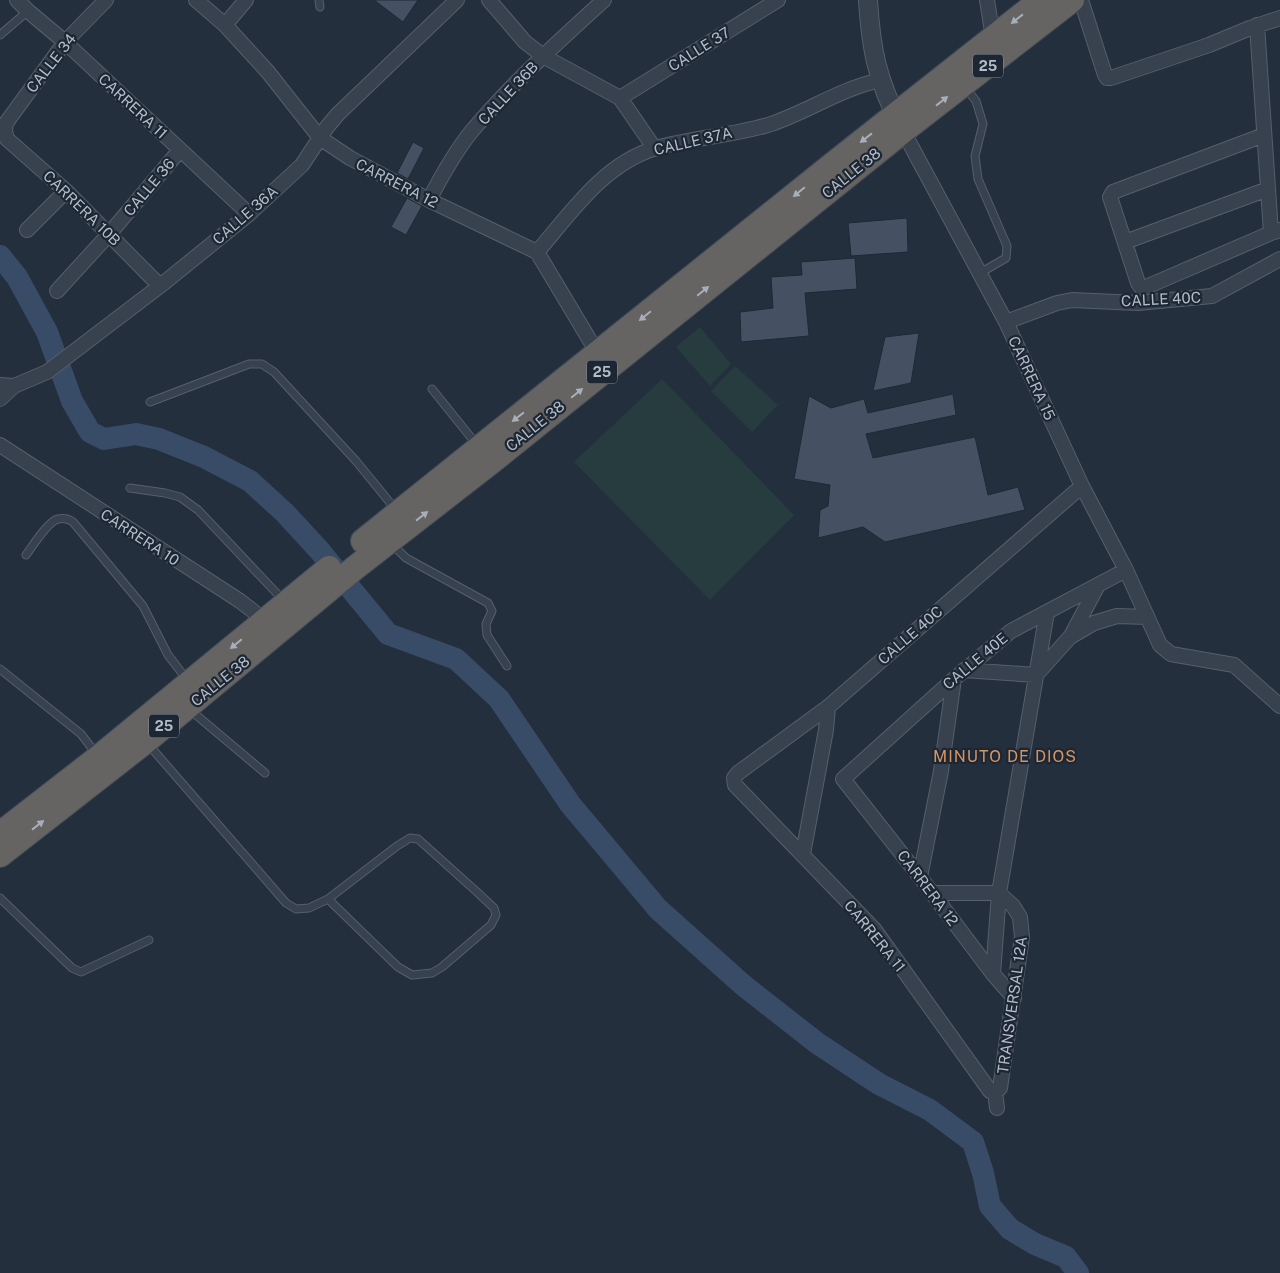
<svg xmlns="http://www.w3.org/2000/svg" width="1280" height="1273" font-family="'Public Sans',sans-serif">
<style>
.green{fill:#263c3f}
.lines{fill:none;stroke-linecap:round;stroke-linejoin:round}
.river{stroke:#394c67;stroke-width:22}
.building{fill:#455162;stroke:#1f2835}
.service-casing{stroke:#565f6c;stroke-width:9}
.minor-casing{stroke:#565f6c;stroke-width:16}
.tertiary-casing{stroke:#565f6c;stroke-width:20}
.trunk-casing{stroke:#434c59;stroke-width:26}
.service{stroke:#38414e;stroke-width:7}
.minor{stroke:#38414e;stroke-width:14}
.tertiary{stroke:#38414e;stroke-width:18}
.trunk{stroke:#656462;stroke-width:24}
.oneway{fill:#a8afba}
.labels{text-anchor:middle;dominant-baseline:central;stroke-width:4.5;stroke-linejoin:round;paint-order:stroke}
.shield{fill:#1d2633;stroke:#878f9c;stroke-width:1}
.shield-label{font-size:14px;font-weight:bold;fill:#b4bcc9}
.street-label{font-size:15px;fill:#b4bcc9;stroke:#1d2633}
.neighbourhood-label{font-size:16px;letter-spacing:1px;fill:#d59563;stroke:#1d2633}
</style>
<rect width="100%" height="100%" fill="#242f3e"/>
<path class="green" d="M700 327 731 364 710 386 676 347Z
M735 366 778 405 752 432 711 391Z
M662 379 794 515 710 600 574 462Z"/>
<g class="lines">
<path class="river" d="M0 256 17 277 47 332 72 401 90 432 104 439 136 434 159 439 204 457 250 481 285 513 319 550 388 634 456 659 499 699 570 804 658 909 743 985 817 1043 879 1084 930 1110 973 1142 983 1173 990 1206 1010 1229 1035 1244 1066 1257 1078 1273"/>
</g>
<path class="building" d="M374 0H418L403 22Z
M413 142 424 148 408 179 397 173Z
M407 198 422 206 406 235 391 227Z
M907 218 908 252 851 256 848 223Z
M855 258 857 289 805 293 809 336 741 342 740 312 773 308 771 277 802 275 801 262Z
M919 333 911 383 873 391 885 337Z
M953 394 956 415 866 434 873 458 975 437 988 495 1018 487 1025 510 885 542 863 527 818 538 820 510 828 506 830 485 794 479 809 396 831 408 864 399 868 413Z"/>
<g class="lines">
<defs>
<path id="service" d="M319 0 320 7
M0 35 28 11
M965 87 976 101 983 124 975 156 978 179 1007 246 1006 258 980 273
M432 389 477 445
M150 402 249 364H262L274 372 356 461 396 510
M130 488 165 493 180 497 198 510 284 601
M391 543 406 558 488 603 492 611 486 624 487 635 507 666
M26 555C32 547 48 521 58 519 63 518 69 519 73 522L143 606 168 655 188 681
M0 669 81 734 97 755
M189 709 265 773
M148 744 286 903 296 909 309 908 328 899 397 846 410 838 418 839 477 892 494 908 496 915 491 925 442 967 432 973 412 975 398 967 328 899
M0 898 72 968 81 972 149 940"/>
<path id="minor" d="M17 0 28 11 65 42 249 214
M106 0 65 42 6 123 5 131 7 139 66 191 160 286
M196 0 225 25 268 72 320 138 350 158 429 200 537 252 598 354
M489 0 525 42 543 56 620 98 655 149
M987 0 993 38
M1081 0 1105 75 1107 78H1111L1209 45 1250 28 1280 18
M225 25 246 0
M1257 25 1271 233 1280 230
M620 98 778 0
M903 131 1006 322 1082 486 1126 570 1160 645 1171 654 1234 665 1280 706
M1264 135 1113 192 1110 197 1138 283 1141 287H1146L1271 233
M429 200C441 177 454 153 471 132 511 84 558 42 604 0
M27 230 66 191
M1125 242 1268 189
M537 252C571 213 603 164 656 148 693 137 734 136 771 124 809 111 842 88 881 80
M57 291 110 233 180 150
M1006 322 1057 303 1072 300 1138 303 1212 296 1280 259
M0 385 14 386 47 372 160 286 249 214 302 165 327 127 338 114 457 0
M0 399 14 386
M0 445 240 601 253 611 267 627
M1071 636 1098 585
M964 670 1036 675 1070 637 1094 623 1117 616 1147 617
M803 854 826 730 828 707
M920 877 941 771 954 679
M932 893H999L1013 906 1020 917 1022 937 1000 1088 995 1092
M993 974 999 893 1047 612
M1014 998 993 974 920 877 843 779 954 679 1011 631 1126 570
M997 1108 995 1092 990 1091 874 929 735 785 734 778 738 773 828 707 1082 486"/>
<path id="tertiary" d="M868 0C871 49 877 80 900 124"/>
<path id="trunk" d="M363 541 837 161 1041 0
M0 834 99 757 329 568
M0 855 146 741 356 567 491 462 903 131 1072 0"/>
</defs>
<use href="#service" class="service-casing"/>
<use href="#minor" class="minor-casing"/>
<use href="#tertiary" class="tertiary-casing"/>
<use href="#trunk" class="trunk-casing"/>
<use href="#service" class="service"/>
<use href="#minor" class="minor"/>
<use href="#tertiary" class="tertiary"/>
<use href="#trunk" class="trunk"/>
</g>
<defs><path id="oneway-solid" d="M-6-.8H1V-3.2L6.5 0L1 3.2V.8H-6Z" transform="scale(1.25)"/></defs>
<g class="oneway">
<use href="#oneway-solid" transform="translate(1017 19) rotate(142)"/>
<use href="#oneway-solid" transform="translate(942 101) rotate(-38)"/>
<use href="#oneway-solid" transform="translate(866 138) rotate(142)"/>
<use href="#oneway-solid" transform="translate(799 192) rotate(141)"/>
<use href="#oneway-solid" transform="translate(703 291) rotate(-39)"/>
<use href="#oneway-solid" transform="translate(645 316) rotate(141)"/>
<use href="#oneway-solid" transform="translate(577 393) rotate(-39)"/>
<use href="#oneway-solid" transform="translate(518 417) rotate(142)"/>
<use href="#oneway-solid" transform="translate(422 516) rotate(-38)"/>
<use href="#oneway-solid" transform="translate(236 644) rotate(141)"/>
<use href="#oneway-solid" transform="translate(38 825) rotate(-38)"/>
</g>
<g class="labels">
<g class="shield">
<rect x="973" y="54.5" width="30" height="23" rx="4"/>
<rect x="587" y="360.5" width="30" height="23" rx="4"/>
<rect x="149" y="714.5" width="30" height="23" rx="4"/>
</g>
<g class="shield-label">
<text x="988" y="66">25</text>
<text x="602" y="372">25</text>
<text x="164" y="726">25</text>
</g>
<g class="street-label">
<text transform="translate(699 49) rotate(-32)">CALLE 37</text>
<text transform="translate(51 63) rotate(-52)">CALLE 34</text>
<text transform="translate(508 93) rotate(-47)">CALLE 36B</text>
<text transform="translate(133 106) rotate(43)">CARRERA 11</text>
<text transform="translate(693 141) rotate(-13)">CALLE 37A</text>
<text transform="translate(851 173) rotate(-39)">CALLE 38</text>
<text transform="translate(397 183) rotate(27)">CARRERA 12</text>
<text transform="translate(149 187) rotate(-50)">CALLE 36</text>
<text transform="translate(82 208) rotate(44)">CARRERA 10B</text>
<text transform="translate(245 215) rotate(-41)">CALLE 36A</text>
<text transform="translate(1161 299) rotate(-3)">CALLE 40C</text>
<text transform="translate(1032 378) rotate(65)">CARRERA 15</text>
<text transform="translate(535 426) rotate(-39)">CALLE 38</text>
<text transform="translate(140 537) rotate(33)">CARRERA 10</text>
<text transform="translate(910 635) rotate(-41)">CALLE 40C</text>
<text transform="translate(975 661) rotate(-40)">CALLE 40E</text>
<text transform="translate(220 681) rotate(-39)">CALLE 38</text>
<text transform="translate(928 888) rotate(53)">CARRERA 12</text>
<text transform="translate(875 936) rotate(51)">CARRERA 11</text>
<text transform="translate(1012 1005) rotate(-82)">TRANSVERSAL 12A</text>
</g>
<g class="neighbourhood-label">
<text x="1005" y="756">MINUTO DE DIOS</text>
</g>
</g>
</svg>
